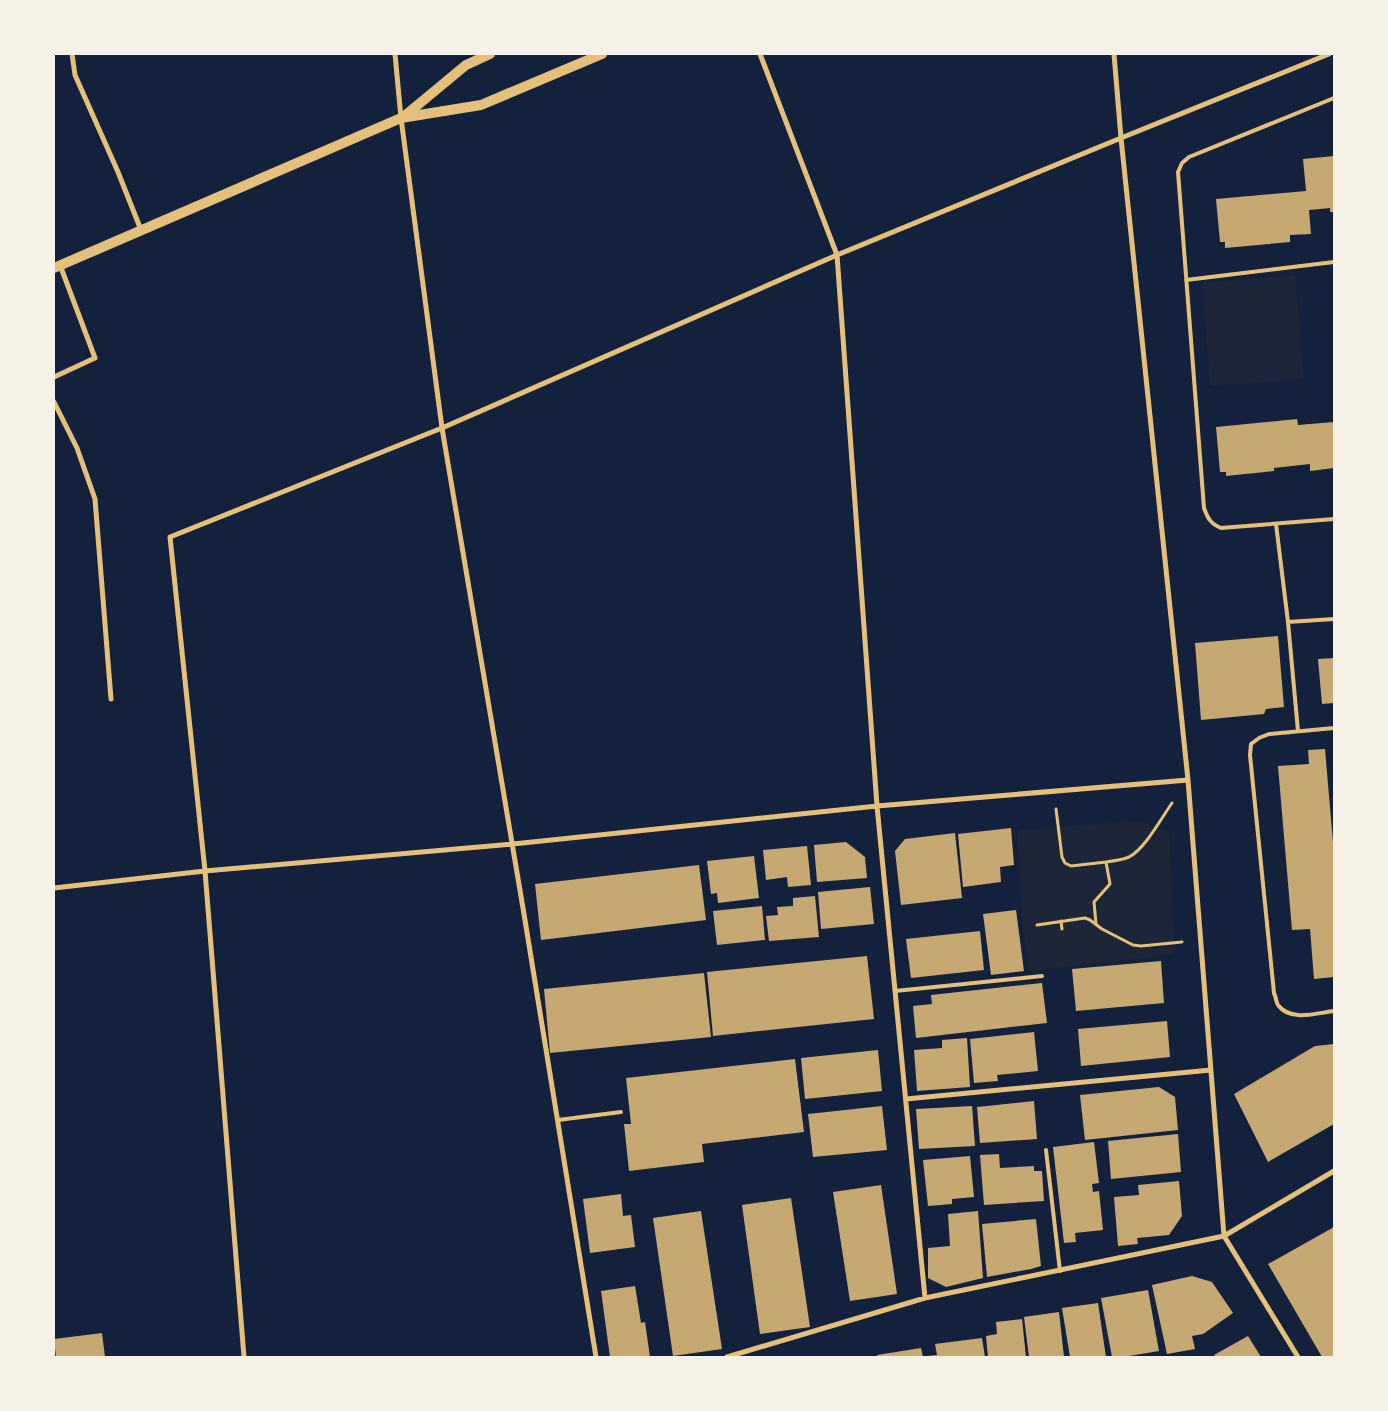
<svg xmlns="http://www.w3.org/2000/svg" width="1388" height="1411" font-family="Jost,sans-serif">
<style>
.green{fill:#1d2539}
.building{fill:#c6a872}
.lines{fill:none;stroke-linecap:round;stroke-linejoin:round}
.path{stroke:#e5c07b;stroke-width:3}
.service{stroke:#e5c07b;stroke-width:4}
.minor{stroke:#e5c07b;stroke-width:5}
.secondary{stroke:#e5c07b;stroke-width:10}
</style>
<rect width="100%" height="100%" fill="#14213d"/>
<path class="green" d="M1295 275 1304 379 1210 386 1202 283Z
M1140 821 1169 833 1175 954 1029 971 1023 926 1017 830Z"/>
<path class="building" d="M1334 156V212H1330V208L1309 210 1311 234 1290 235V242L1225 248V242H1220L1216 199 1306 191 1303 159Z
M1297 419 1298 425 1334 422V468L1310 471V464L1274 468V471L1226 476V472H1220L1216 427Z
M1278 636 1284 707 1266 709 1264 714 1201 720 1195 643Z
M1334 658V703L1322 704 1318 659Z
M1325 749 1334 854V977L1314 979 1310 929 1292 930 1278 766 1309 764 1308 750Z
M1011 828 1014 865 1000 867 1001 882 963 887 958 834Z
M955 833 962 898 901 905 895 851 905 839Z
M846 842 865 857 867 878 817 882 814 845Z
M807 846 811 885 788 887 787 877 766 880 763 850Z
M754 856 759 898 718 903 717 893 711 894 707 861Z
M699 865 706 920 541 940 535 884Z
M870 887 874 924 821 929 818 892Z
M815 896 819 937 769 941 766 916 778 915 777 907 793 906V898Z
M762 906 765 940 717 945 713 911Z
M1016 910 1024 971 991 975 983 914Z
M980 931 984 970 911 978 906 939Z
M867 956 874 1019 713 1036 707 972Z
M1161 961 1164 1003 1076 1011 1072 969Z
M704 973 711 1037 550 1053 544 989Z
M1042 983 1047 1023 916 1038 913 1006 932 1004 931 995Z
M1167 1021 1170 1057 1081 1066 1078 1029Z
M1034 1032 1038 1071 997 1075 998 1081 974 1083 970 1039Z
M967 1038 970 1087 917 1091 914 1050 942 1048V1040Z
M1334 1044V1124L1268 1162 1234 1094 1315 1046Z
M878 1050 882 1091 805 1099 801 1058Z
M795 1059 804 1132 702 1144 704 1162 629 1171 624 1124H631L626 1078Z
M1159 1087 1175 1097 1178 1130 1085 1140 1080 1095Z
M1034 1101 1037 1139 980 1143 977 1107Z
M882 1106 887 1150 813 1157 808 1114Z
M972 1106 975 1146 919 1149 916 1109Z
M1178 1134 1181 1172 1111 1179 1108 1141Z
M1094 1142 1099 1183 1092 1184 1093 1192 1099 1191 1103 1230 1075 1233 1076 1242 1064 1243 1053 1147Z
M999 1154 1000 1168 1034 1166V1171H1042L1044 1201 984 1205 980 1155Z
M970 1156 974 1197 952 1199V1204L928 1206 923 1160Z
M1179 1181 1182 1216 1169 1235 1137 1238 1138 1244 1118 1246 1114 1197 1139 1195 1138 1185Z
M881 1185 897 1294 850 1301 833 1192Z
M621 1194 623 1216 631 1215 635 1247 590 1253 583 1199Z
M791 1198 810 1327 760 1334 742 1205Z
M701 1211 722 1349 673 1356 653 1218Z
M978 1211 983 1278 946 1287 928 1278V1248L950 1246 948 1214Z
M1036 1219 1041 1266 1031 1269 987 1277 982 1224Z
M1334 1227V1357H1322L1268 1264Z
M1192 1276 1212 1282 1233 1313 1203 1334 1192 1336 1195 1349 1167 1354 1152 1285Z
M635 1286 641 1323 645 1322 650 1357H610L601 1291Z
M1148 1290 1159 1351 1123 1357H1112L1101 1298Z
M1098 1303 1106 1357H1070L1062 1308Z
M1059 1312 1064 1357H1029L1024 1317Z
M1022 1319 1026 1357H988L986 1336 997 1334 996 1322Z
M102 1333 105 1357H56L54 1339Z
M1248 1336 1261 1357H1216L1214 1355Z
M982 1338 985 1357H927V1356L937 1355 935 1344Z
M921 1348 923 1357H877V1355Z"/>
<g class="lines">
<path class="path" d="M1056 809 1062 857 1065 863 1071 866 1106 862
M1061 921 1062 929
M1096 924 1094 902 1110 884 1106 862C1114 861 1122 860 1129 857 1145 849 1162 817 1172 803
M1037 925 1085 918 1090 920 1102 929 1133 945 1141 946 1182 942"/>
<path class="service" d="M1334 98 1189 157 1182 163 1178 172 1204 508C1208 519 1211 524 1221 528L1334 519
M1186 280 1334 262
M1276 524 1288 622 1298 731
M1288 622 1334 619
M1334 728 1269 734 1259 738 1251 744 1250 755 1274 993C1276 997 1276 1002 1278 1005 1290 1022 1317 1013 1334 1011
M895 991 1042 976
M558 1120 621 1112
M1046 1150 1060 1271"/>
<path class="minor" d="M72 54 75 75 118 172 141 230
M395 54 401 118 442 428 524 914 596 1357
M760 54 837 255 877 806 925 1298
M1114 54 1121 138 1188 780 1224 1236 1298 1357
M54 377 95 358 60 265
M54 402 77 448 95 499 111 699
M54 888 205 871 513 844 877 806 1188 780
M906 1099 1211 1070
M244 1357 205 871 170 537 442 428 837 255 1121 138 1329 54
M727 1357 925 1298 1224 1236 1334 1171"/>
<path class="secondary" d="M402 118 466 65 490 54
M54 268 401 118 481 105 602 54"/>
</g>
<rect width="1388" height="1411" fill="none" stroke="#f6f1e7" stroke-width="110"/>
</svg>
